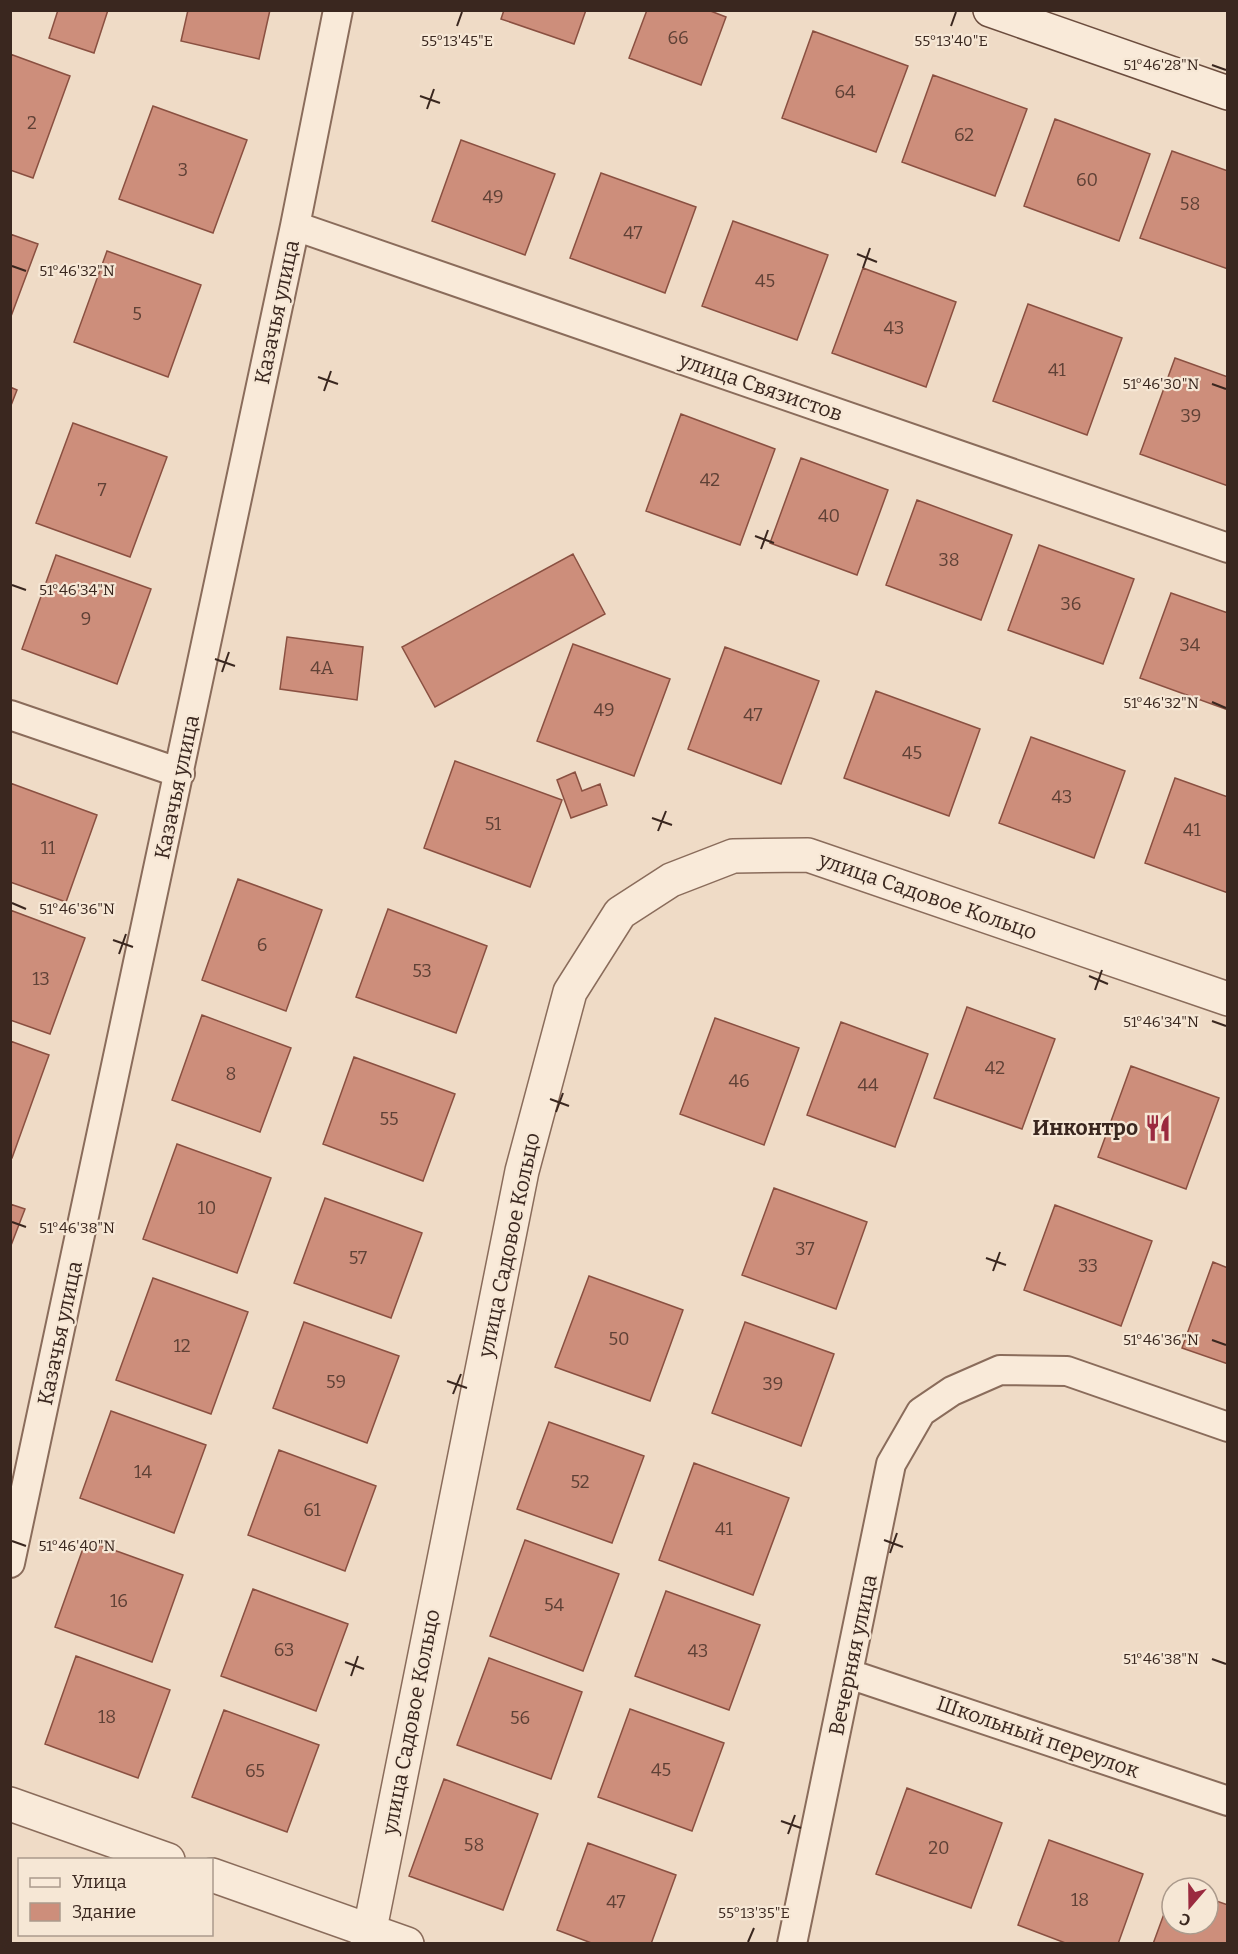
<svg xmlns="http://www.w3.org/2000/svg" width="1238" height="1954" font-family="Bitter,serif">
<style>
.building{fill:#cd8e7b;stroke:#8a5041;stroke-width:1.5}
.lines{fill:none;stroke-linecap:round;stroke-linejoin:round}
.minor-casing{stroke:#8a6c5b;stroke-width:32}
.tertiary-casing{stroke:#8a6c5b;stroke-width:36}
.secondary-casing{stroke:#6c4d3e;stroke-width:36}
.minor{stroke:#f9ead9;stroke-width:28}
.tertiary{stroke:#f9ead9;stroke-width:33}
.secondary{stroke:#f9ead9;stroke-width:33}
.ticks{fill:none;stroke:#3a271f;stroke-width:2}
.labels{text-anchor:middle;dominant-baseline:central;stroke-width:4.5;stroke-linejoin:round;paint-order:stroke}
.number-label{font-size:18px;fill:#5f4136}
.street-label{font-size:21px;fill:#3a271f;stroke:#f6e7d5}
.poi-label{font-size:21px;font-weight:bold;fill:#3a271f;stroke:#f6e7d5;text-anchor:end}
.ticks-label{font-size:15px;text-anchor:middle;fill:#3a271f;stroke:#f6e7d5;stroke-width:4.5;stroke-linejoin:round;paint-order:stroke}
</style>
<rect width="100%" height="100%" fill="#efdbc6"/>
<path class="building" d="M58 10H108L94 53 49 38Z
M188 10H270L259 59 181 41Z
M504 10H586L574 44 501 19Z
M647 10H708L726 17 701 85 629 58Z
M813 31 908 66 876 152 782 118Z
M10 54 70 76 33 178 10 170Z
M933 75 1027 109 995 196 902 162Z
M153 106 247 140 213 233 119 199Z
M1055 119 1150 154 1119 241 1024 206Z
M461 140 555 174 525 255 432 221Z
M1172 151 1228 171V269L1140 238Z
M601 173 696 207 665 293 570 258Z
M733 221 828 255 797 340 702 306Z
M10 234 38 244 10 319Z
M107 251 201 285 168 377 74 342Z
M863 268 956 302 926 387 832 353Z
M1028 304 1122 338 1087 435 993 401Z
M1175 358 1228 377V486L1140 454Z
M10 387 17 390 10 408Z
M681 414 775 449 740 545 646 511Z
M73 423 167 457 130 557 36 523Z
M801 458 888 490 857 575 770 543Z
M917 500 1012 535 981 620 886 585Z
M1039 545 1134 579 1103 664 1008 630Z
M573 554 605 614 435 707 402 647Z
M56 555 151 589 117 684 22 649Z
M1171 593 1228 613V710L1140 678Z
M287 637 363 647 357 700 280 689Z
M573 644 670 679 634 776 537 741Z
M725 647 819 681 781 784 688 749Z
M876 691 980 729 949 816 844 778Z
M1031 737 1125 771 1094 858 999 823Z
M455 761 562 800 530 887 424 848Z
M575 772 582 791 600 784 607 805 571 818 557 780Z
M1175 778 1228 797V893L1145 863Z
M10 783 97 815 66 902 10 882Z
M238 879 322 910 286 1011 202 980Z
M388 909 487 946 456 1033 356 997Z
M10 910 85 938 50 1034 10 1020Z
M967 1007 1055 1039 1022 1129 934 1098Z
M202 1015 291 1048 260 1132 172 1100Z
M715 1018 799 1048 764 1145 680 1114Z
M841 1022 928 1054 895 1147 807 1115Z
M10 1041 49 1055 12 1158H10Z
M354 1057 455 1094 423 1181 323 1144Z
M1131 1066 1219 1098 1186 1189 1098 1157Z
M177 1144 271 1178 237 1273 143 1239Z
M774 1188 867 1222 836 1309 742 1275Z
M325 1198 422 1233 391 1318 294 1283Z
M10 1204 25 1209 10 1248Z
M1055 1205 1152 1241 1121 1326 1024 1290Z
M1213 1262 1228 1268V1364L1182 1348Z
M589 1276 683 1310 650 1401 555 1367Z
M153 1278 248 1312 211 1414 116 1380Z
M304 1322 399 1356 367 1443 273 1408Z
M745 1322 834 1354 801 1446 712 1413Z
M111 1411 206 1445 174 1533 80 1498Z
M549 1422 644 1456 612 1543 517 1509Z
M279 1450 376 1486 345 1571 248 1535Z
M694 1463 789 1498 753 1595 659 1560Z
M86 1540 183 1575 152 1662 55 1627Z
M525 1540 619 1574 583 1671 490 1636Z
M253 1589 348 1624 316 1711 221 1676Z
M666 1591 760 1625 729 1710 635 1676Z
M76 1656 170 1690 138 1778 45 1744Z
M489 1658 582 1692 551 1779 457 1745Z
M630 1709 724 1743 692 1831 598 1797Z
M224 1710 319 1745 287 1832 192 1797Z
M444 1779 538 1814 503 1910 409 1876Z
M907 1788 1002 1823 971 1908 876 1874Z
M1049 1840 1143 1874 1118 1944H1068L1018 1925Z
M588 1843 676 1875 651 1944H594L557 1930Z
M1172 1892V1924H1208V1898L1228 1905V1944H1153Z"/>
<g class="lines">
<defs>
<path id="minor" d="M295 226 1228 548
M10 715 180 773
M10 1563 295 226 338 10
M849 1674 1228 1801
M792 1944 891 1464 921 1412 952 1391 1000 1370 1067 1371 1228 1427"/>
<path id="tertiary" d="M10 1804 168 1860
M212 1875 407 1944
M367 1944 522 1171 570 992 620 913 671 880 733 856 808 855 1228 999"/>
<path id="secondary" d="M990 10 1228 93"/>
</defs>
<use href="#minor" class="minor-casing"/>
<use href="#tertiary" class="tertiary-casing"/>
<use href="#secondary" class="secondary-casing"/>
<use href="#minor" class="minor"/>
<use href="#tertiary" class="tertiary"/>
<use href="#secondary" class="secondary"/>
</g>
<path class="ticks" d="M457 26 462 12M951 26 956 12M1212 65 1226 70M420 96 440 103M427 109 434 89M857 254 877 262M12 266 26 271M863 268 870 248M318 377 338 384M1212 384 1226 389M324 391 331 371M755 536 774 543M761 549 768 530M12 585 26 590M215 659 235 666M222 672 229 652M1212 702 1226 708M652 818 672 825M658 831 666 811M12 903 26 909M113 940 133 947M119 954 126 934M1089 976 1108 984M1095 990 1102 970M1212 1021 1226 1026M550 1099 569 1106M556 1112 563 1093M12 1222 26 1227M986 1258 1006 1265M993 1271 1000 1252M1212 1340 1226 1345M447 1381 467 1388M453 1394 461 1374M884 1540 903 1547M12 1541 26 1546M890 1553 897 1533M1212 1659 1226 1664M345 1662 364 1669M351 1676 358 1656M781 1821 801 1828M788 1834 795 1815M748 1942 754 1928"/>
<defs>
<symbol id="restaurant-bare" viewBox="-9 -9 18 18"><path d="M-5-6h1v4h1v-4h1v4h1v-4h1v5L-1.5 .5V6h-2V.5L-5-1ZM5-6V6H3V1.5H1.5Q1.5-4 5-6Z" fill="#9a2a3f" stroke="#f6e7d5" stroke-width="2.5" paint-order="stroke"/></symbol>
</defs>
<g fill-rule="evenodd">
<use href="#restaurant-bare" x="1139" y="1109" width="38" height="38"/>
</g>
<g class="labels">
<g class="number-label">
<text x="678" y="38">66</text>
<text x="845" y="92">64</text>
<text x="32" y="123">2</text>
<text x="964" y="135">62</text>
<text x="183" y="170">3</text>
<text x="1087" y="180">60</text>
<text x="493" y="197">49</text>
<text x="1190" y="204">58</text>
<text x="633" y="233">47</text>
<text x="765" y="281">45</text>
<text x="137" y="314">5</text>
<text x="894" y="328">43</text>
<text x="1057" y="370">41</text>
<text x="1191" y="416">39</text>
<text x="710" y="480">42</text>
<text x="102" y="490">7</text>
<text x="829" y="516">40</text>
<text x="949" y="560">38</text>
<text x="1071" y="604">36</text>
<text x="86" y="619">9</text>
<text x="1190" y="645">34</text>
<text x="322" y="668">4А</text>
<text x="604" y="710">49</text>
<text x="753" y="715">47</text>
<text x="912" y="753">45</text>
<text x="1062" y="797">43</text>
<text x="493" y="824">51</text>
<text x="1192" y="830">41</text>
<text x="48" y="848">11</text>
<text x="262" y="945">6</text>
<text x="422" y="971">53</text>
<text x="41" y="979">13</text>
<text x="995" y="1068">42</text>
<text x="231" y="1074">8</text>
<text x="739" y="1081">46</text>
<text x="868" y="1085">44</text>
<text x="389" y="1119">55</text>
<text x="207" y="1208">10</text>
<text x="805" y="1249">37</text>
<text x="358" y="1258">57</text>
<text x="1088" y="1266">33</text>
<text x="619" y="1339">50</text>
<text x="182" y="1346">12</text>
<text x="336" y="1382">59</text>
<text x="773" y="1384">39</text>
<text x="143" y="1472">14</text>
<text x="580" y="1482">52</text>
<text x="312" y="1510">61</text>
<text x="724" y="1529">41</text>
<text x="119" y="1601">16</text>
<text x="554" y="1605">54</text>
<text x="284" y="1650">63</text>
<text x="698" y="1651">43</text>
<text x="107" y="1717">18</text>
<text x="520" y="1718">56</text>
<text x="661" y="1770">45</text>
<text x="255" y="1771">65</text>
<text x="474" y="1845">58</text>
<text x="939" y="1848">20</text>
<text x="1080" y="1900">18</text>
<text x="616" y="1902">47</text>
</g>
<g class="street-label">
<text transform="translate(277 312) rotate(-78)">Казачья улица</text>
<text transform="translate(761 387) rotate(19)">улица Связистов</text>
<text transform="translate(177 787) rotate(-78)">Казачья улица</text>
<text transform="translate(928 896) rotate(19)">улица Садовое Кольцо</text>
<text transform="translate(509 1245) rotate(-78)">улица Садовое Кольцо</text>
<text transform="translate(60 1333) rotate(-78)">Казачья улица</text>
<text transform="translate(853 1655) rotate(-78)">Вечерняя улица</text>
<text transform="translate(411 1722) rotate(-79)">улица Садовое Кольцо</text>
<text transform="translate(1038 1737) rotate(19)">Школьный переулок</text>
</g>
<g class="poi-label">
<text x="1138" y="1128">Инконтро</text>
</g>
</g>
<g class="ticks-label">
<text x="457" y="46">55°13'45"E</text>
<text x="951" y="46">55°13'40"E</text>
<text x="1161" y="70">51°46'28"N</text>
<text x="77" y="276">51°46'32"N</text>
<text x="1161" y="389">51°46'30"N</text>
<text x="77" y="595">51°46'34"N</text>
<text x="1161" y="708">51°46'32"N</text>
<text x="77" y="914">51°46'36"N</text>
<text x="1161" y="1027">51°46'34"N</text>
<text x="77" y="1233">51°46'38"N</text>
<text x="1161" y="1345">51°46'36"N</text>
<text x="77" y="1551">51°46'40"N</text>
<text x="1161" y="1664">51°46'38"N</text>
<text x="754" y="1918">55°13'35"E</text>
</g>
<rect width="1238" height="1954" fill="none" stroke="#3a271f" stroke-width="24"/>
<rect x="18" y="1858" width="195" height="78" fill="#f6e7d5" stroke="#ab9a8c" stroke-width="1.5"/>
<rect x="30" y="1878" width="30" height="9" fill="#f9ead9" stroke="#ab9a8c" stroke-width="1.5"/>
<text x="72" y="1888" font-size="18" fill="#3a271f">Улица</text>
<rect x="30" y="1903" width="30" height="18" fill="#cd8e7b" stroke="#ab9a8c" stroke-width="1.5"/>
<text x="72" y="1918" font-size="18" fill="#3a271f">Здание</text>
<g transform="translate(1190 1906) rotate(200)"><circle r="28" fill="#f6e7d5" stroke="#ab9a8c" stroke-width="1.5"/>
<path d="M0-4.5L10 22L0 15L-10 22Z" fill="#9a2a3f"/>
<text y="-9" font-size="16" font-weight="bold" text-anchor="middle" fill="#3a271f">С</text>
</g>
</svg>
